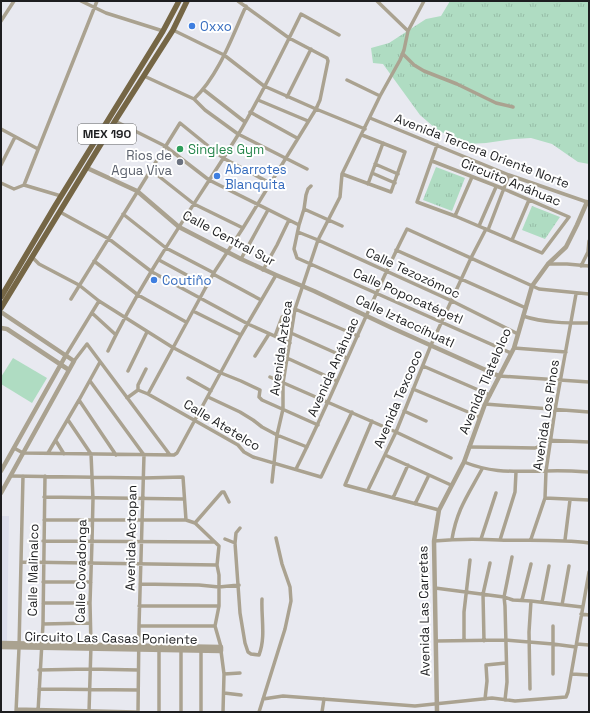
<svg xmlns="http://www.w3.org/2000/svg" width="590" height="713" font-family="'Space Grotesk',sans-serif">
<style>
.built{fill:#dcdeec}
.grass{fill:url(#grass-tufts)}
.garden{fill:#afdcc2}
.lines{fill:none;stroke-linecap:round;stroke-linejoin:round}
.minor{stroke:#aaa290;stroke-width:3.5}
.tertiary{stroke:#aaa290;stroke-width:4.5}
.primary{stroke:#756645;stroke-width:5.5}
.shop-dot{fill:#3f7fe0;stroke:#fff;stroke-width:1.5}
.leisure-dot{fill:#2e9e5b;stroke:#fff;stroke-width:1.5}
.worship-dot{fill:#6b7280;stroke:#fff;stroke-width:1.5}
.labels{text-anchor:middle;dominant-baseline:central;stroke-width:4;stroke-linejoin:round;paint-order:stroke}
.shield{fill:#fff;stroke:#616263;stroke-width:1}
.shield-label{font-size:12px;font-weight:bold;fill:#1d1e20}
.shop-label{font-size:13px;fill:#366cbe;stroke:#fff;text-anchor:start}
.leisure-label{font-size:13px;fill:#27864d;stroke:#fff;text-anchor:start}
.street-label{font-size:13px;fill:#1d1e20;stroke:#fff}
.worship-label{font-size:13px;fill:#5b616d;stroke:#fff;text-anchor:end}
</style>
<defs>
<pattern id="grass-tufts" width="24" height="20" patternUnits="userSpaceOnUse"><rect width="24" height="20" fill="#afdcc2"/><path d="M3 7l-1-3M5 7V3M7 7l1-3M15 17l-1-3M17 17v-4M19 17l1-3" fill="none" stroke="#96bca6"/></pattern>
</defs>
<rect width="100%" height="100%" fill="#e8e9f0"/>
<path class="built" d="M1 516H9L7 642 1 641Z"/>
<path class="grass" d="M450 1H589V164L578 162 552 144 531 138 514 139 486 143 468 144 452 138 435 128 420 115 383 64 373 63 371 48 389 43 426 19 441 16Z
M436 167 465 178 452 211 423 200Z
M532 206 560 217 545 239 522 230Z"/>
<path class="garden" d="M13 358 47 378 32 403 1 384V377Z"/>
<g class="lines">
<path class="minor" d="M81 1 106 13 163 31
M377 1 408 31
M1 21 14 1
M173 30 224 55 264 86 316 109 365 129
M403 54 414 65 424 71 457 84 496 103 513 107
M144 76 194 99 205 110 238 134 307 169
M347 80 380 96
M204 90 245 122
M287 97 311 49
M194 99C219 75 232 37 246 6
M258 100 308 121
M250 112 297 138
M370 118 509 175 587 202H589
M115 121 165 146 209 180 299 225
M1 129 38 149
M432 161 504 189 569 217 542 253 455 216 417 202 437 145
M375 164 398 174
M1 165 15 137
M151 170 194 204 243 228
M372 173 395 183
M342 174 391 192 405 152 362 135
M1 183 14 189 24 185 61 196
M368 184 383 143
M24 185 97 1
M311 186 308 189 306 195 304 209 299 225 294 249 297 258 511 353
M304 209 342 226
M60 212 109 239 152 272 248 324 290 343
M123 214 166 248 214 273
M455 216 472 177
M479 226 496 187
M488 230 509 175
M298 232 318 240 452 301 518 334
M512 240 529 200
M396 250 526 308
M32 257 39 264 79 285 99 301 172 347 221 373 241 381 260 390 259 397 262 400 318 425
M241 259 268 210
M159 260 207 286
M94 261 138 295 186 322
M548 264H567L589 266
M581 266 588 252 589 241
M263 270 277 245 289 220
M213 274 261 300
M71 299 180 123 223 158 270 183
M295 309 358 336
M193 311 241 335
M92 313 116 335
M523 316C544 323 567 323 589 323
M291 333 347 358
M275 336 282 317
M514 348 566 352
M108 351C144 275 194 206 238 135 261 96 281 55 301 14L339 35
M66 355 99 301
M255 356 269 334
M287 358 337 381
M74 361 87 344 170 455
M423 366 490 395
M128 371 147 332
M499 376 589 382
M270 377 396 432 451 458
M188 378 211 391
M90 381 144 455 139 626 138 712
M413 389 480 417
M138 390 148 394 238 445 244 452 253 457 321 477 352 412
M138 390V385L146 369
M148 394 213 274 243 228 316 109 320 100 328 61 327 58 289 38 238 1
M208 397 240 412 253 420 262 427 277 435 307 447
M127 398 138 390
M79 400 116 455
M485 404 589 412
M404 411 426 421
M68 420 91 454 93 499 92 542 90 603 91 645 89 712
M372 421 345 485 439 510
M543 440 589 442
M56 441 64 454
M469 447 535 448 540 446 543 440V427
M14 448 23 453 174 455 177 453 241 335 276 275
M48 453 79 400 100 362
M385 455 451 485
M464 462C494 474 515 471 546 471 560 470 575 471 589 472
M296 469C336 390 367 308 407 229L539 289 589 294
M11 476 143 478 183 477 186 520
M272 482 277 435 283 409V383L295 309 318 240 340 197 342 174 380 96 400 60 404 50 408 31 424 1
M368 490 396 432 431 345 471 258 486 229
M44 497 184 499
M393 498 408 465
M545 498 589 500
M415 504 429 475
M44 520H186L195 523 219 546 217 565 219 575V606L215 626 221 647
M195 523 222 492H224L229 502
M240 528 236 533 235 543 240 613 245 643 248 652 251 654 259 655C266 637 261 617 262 599
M225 539 235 543
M452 539C457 509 468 495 482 469
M481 539 496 493
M531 539 545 498 546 471 555 410 576 294
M500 540 515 492 516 472
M565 540 570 500
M43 541 214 542
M434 541C456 539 477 539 499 540 529 541 559 539 589 543
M21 562 217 565
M43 582H91
M140 584 199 585 219 587 239 585
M435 588 504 597 513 600 531 601 582 607
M522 600 531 564
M542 602 549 566
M43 603H90
M562 605 569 566
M139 606H219
M581 614 589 615
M43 624 90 623
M139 626H215
M436 641 506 640 553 644 576 647
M464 641V612L470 560
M484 641 483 594 490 563
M577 644 589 645
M181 649V712
M221 651 224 674 223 712
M39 670 89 669 138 670
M224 674 240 673
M553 674V626
M572 674 589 675
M39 689 138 690
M530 689 529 632 531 601
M224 693 241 695
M263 699 283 696 415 706 492 698 515 701 566 697 568 692 589 572
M485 699 487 681 486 665 506 663
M505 700 507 682 505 606 504 597 512 557
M16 709 136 712
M16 712 19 648 23 476
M38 712 43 624 45 476
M159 712V649
M201 712V649
M259 712 285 629 291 601 290 587 282 564 276 538
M322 712 324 699"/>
<path class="tertiary" d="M87 168 137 191 179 227 241 259 276 275 314 291 392 328 499 376
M1 312 74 361 1 493
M1 328 7 329 69 370
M1 471 66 355
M1 643 221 647V651L1 647
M437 712 434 541 439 510 464 462 485 404 514 348 532 286 548 264 566 247 577 225 587 202"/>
<path class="primary" d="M1 297 55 206 163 31 179 1
M1 308 115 121 173 30 187 1"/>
</g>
<g class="shop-dot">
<circle cx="192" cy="26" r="4"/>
<circle cx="217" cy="176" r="4"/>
<circle cx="154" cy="280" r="4"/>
</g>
<circle class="leisure-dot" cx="180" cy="149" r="4"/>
<circle class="worship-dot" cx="180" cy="162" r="4"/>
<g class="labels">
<rect class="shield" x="78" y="124" width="58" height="20" rx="3"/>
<g class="shield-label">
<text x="107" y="134">MEX 190</text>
</g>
<g class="shop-label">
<text x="200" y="26">Oxxo</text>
<text x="225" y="169">Abarrotes<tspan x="225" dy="15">Blanquita</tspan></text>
<text x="162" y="280">Coutiño</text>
</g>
<g class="leisure-label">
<text x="188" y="149">Singles Gym</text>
</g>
<g class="street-label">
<text transform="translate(482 151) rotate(21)">Avenida Tercera Oriente Norte</text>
<text transform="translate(511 182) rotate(22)">Circuito Anáhuac</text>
<text transform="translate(229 238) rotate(28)">Calle Central Sur</text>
<text transform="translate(413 273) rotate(25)">Calle Tezozómoc</text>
<text transform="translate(408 296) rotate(24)">Calle Popocatépetl</text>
<text transform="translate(405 321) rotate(25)">Calle Iztaccíhuatl</text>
<text transform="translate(281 348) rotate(-82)">Avenida Azteca</text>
<text transform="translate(333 367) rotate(-66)">Avenida Anáhuac</text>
<text transform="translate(485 381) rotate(-67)">Avenida Tlatelolco</text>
<text transform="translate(398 399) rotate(-67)">Avenida Texcoco</text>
<text transform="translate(546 415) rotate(-81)">Avenida Los Pinos</text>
<text transform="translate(222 425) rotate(31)">Calle Atetelco</text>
<text transform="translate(131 538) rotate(-89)">Avenida Actopan</text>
<text transform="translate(33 570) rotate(-89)">Calle Malinalco</text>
<text transform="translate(81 571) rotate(-89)">Calle Covadonga</text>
<text transform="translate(424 611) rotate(-91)">Avenida Las Carretas</text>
<text transform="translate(111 638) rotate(1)">Circuito Las Casas Poniente</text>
</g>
<g class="worship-label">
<text x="172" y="155">Rios de<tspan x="172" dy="15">Agua Viva</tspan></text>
</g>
</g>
<rect width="590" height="713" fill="none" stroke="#1d1e20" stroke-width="4"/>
</svg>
